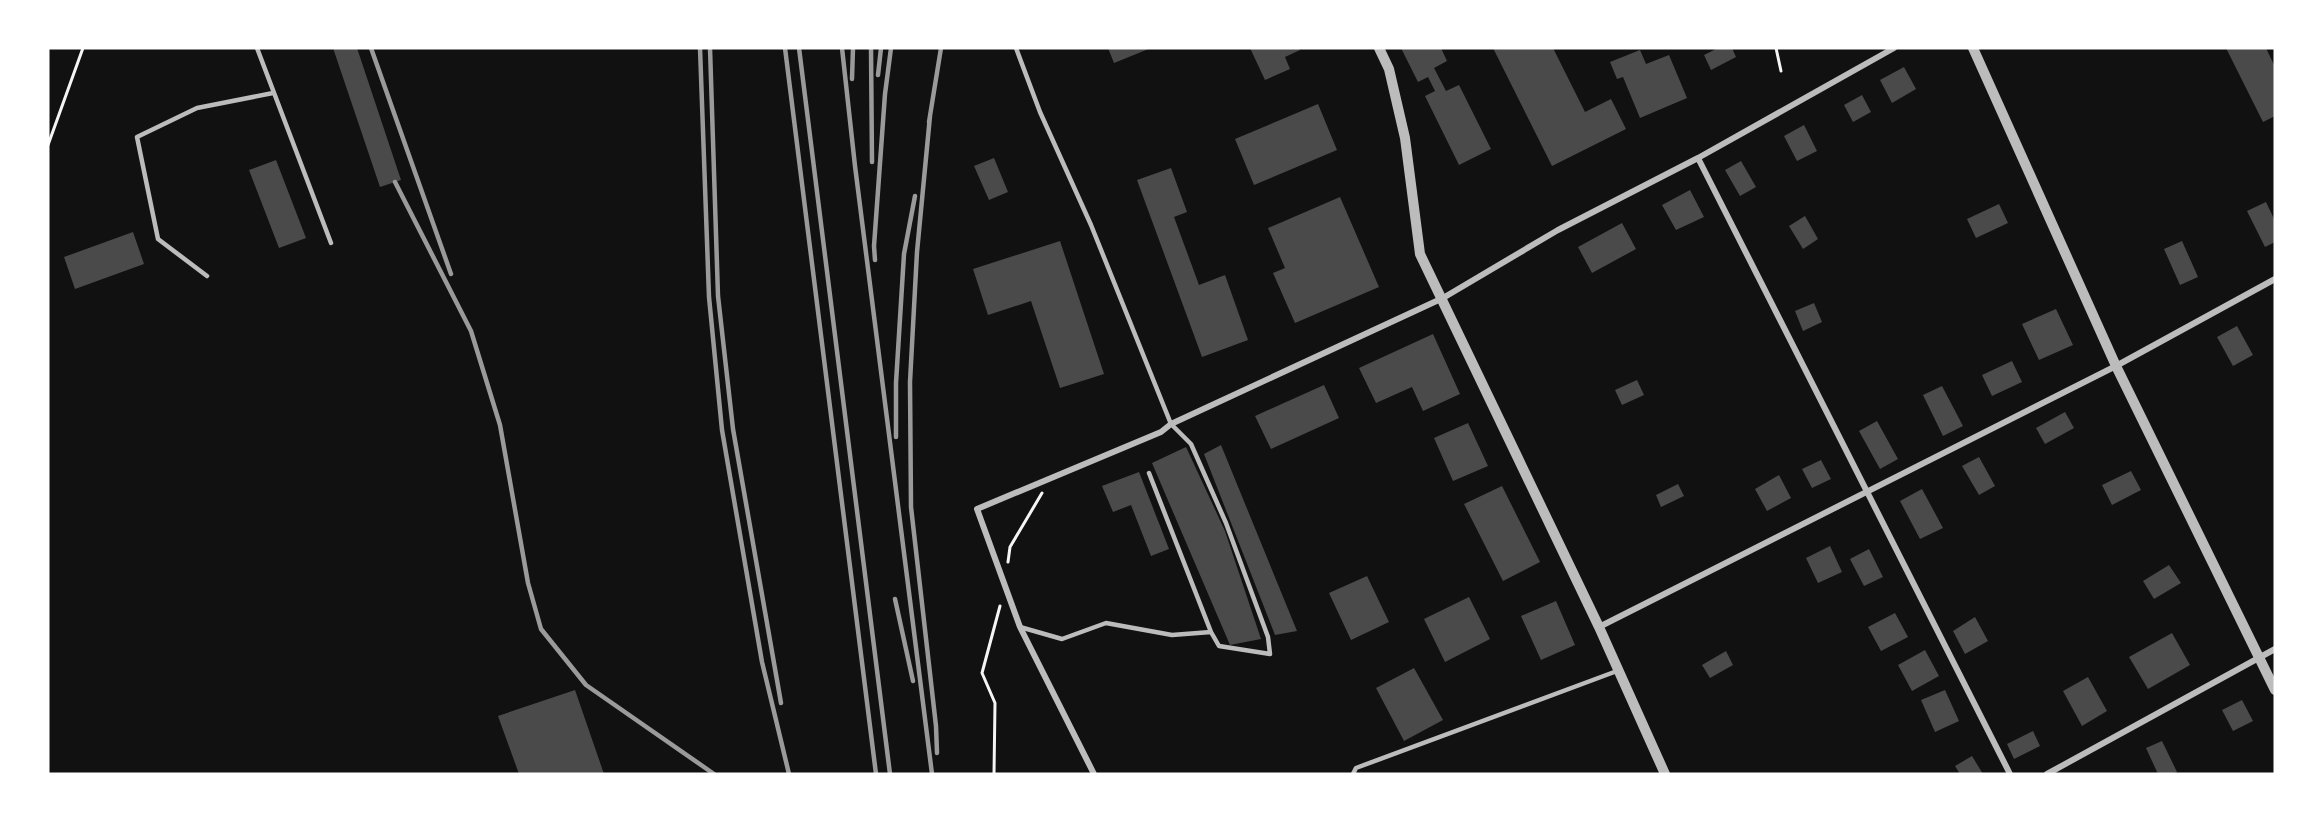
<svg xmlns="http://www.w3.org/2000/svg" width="2323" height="822" font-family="'IBM Plex Sans',sans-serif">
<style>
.building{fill:#4a4a4a}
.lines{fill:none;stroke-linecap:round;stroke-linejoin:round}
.path{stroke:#f5f5f5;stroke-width:3}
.service{stroke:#bcbcbc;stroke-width:4.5}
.minor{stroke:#bcbcbc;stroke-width:6}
.tertiary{stroke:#bcbcbc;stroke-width:10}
.rail{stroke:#9a9a9a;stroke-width:4.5}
</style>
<rect width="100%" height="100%" fill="#111"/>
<path class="building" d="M333 48H357L401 180 380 187Z
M1108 48H1151L1114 63Z
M1250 48H1299L1300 50 1285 57 1290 69 1265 80Z
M1401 48H1441L1447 61 1434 68 1446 91 1459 85 1491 149 1459 165 1425 96 1435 91 1428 77 1418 82Z
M1493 48H1553L1585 112 1611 99 1626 129 1552 166Z
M1718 48H1732L1736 57 1711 70 1704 55Z
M2226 48H2266L2275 67V116L2263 122Z
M1640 50 1646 64 1669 55 1687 98 1640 118 1623 77 1617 79 1610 62Z
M1904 67 1916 89 1892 103 1880 80Z
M1862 95 1871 112 1853 122 1844 105Z
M1318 104 1337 150 1254 185 1235 139Z
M1804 125 1817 151 1797 161 1784 136Z
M994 158 1008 192 989 200 974 166Z
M276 160 306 238 279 248 249 170Z
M1741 161 1756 187 1740 196 1725 170Z
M1171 168 1187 212 1174 217 1199 285 1225 275 1248 340 1202 357 1137 180Z
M1690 190 1704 217 1676 230 1662 205Z
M1340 197 1379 287 1295 323 1273 273 1285 268 1268 228Z
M2266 202 2275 221V242L2265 247 2247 211Z
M1999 204 2008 223 1976 238 1967 219Z
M1805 216 1818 239 1803 249 1789 226Z
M1622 223 1636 249 1592 273 1578 247Z
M133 232 144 264 75 289 64 257Z
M1060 241 1104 374 1060 388 1031 301 988 315 973 269Z
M2182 241 2198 277 2180 285 2164 249Z
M1814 303 1822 322 1803 331 1795 311Z
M2056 309 2073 345 2039 360 2022 324Z
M2237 326 2253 355 2233 366 2217 337Z
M1433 334 1460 394 1423 411 1412 387 1376 403 1359 368Z
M2012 361 2022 382 1992 396 1982 375Z
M1637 380 1644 395 1622 405 1615 390Z
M1324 385 1339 418 1271 449 1255 416Z
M1942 386 1963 426 1943 436 1923 395Z
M2065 412 2074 428 2045 444 2036 428Z
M1877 421 1898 459 1880 469 1859 431Z
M1468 423 1488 466 1453 481 1434 438Z
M1221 445 1297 631 1275 635 1204 454Z
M1186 447 1225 531 1261 639 1230 645 1152 463Z
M1979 457 1995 486 1979 495 1962 466Z
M1821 460 1831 479 1812 488 1802 469Z
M2131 471 2141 490 2112 505 2102 485Z
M1139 472 1169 549 1151 556 1131 505 1113 512 1102 486Z
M1779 475 1791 498 1767 511 1755 489Z
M1678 484 1684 496 1661 507 1656 495Z
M1502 486 1540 562 1503 581 1464 504Z
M1922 489 1943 528 1920 539 1900 501Z
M1830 546 1842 572 1818 583 1806 558Z
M1869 549 1883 577 1864 586 1850 559Z
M2169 565 2181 583 2154 599 2143 581Z
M1367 576 1389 622 1351 640 1329 593Z
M1469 597 1490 639 1445 662 1424 619Z
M1556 601 1575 645 1541 660 1521 616Z
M1895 613 1908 637 1881 651 1868 627Z
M1975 617 1988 641 1965 654 1953 631Z
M2172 633 2190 665 2148 689 2129 657Z
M1925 650 1939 676 1912 691 1898 665Z
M1726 651 1733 665 1710 678 1702 665Z
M1414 668 1443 720 1404 741 1376 688Z
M2088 677 2107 711 2082 726 2063 691Z
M575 690 604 774H519L498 716Z
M1945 690 1959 721 1935 732 1921 700Z
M2242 700 2253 721 2233 731 2222 710Z
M2033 731 2040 746 2014 759 2007 744Z
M2162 741 2177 772 2173 774H2158L2146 748Z
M1972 756 1983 774H1960L1955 766Z"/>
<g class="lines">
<path class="path" d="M1776 48 1781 71
M48 145 83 48
M1008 562 1010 547 1042 493
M994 774 995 703 982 673 1000 606"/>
<path class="service" d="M257 48 331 243
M1016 48 1040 112 1091 225 1171 424 1191 444 1226 523 1268 637 1270 654 1219 646 1211 632 1172 635 1106 623 1062 639 1020 627
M207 276 158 239 137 137 197 108 273 93
M1149 473 1211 632
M1353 774 1356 768 1617 671"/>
<path class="minor" d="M1698 158 2010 774
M1599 627 2116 366 2275 279
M1094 774 1020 627 977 509 1161 432 1171 424 1443 298 1558 230 1698 158 1894 48
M2047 774 2275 649"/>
<path class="tertiary" d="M1379 48 1389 69 1405 138 1420 254 1599 627 1665 774
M1973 48 2116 366 2275 690"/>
<path class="rail" d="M371 48 451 274
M700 48 709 297 722 430 762 662 789 774
M710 48 718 296 733 429 781 703
M785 48 876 774
M799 48 890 774
M842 48 855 166 932 774
M871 48 872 162
M878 75 881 48
M852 79 853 48
M930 116 917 252 910 382 911 507 936 726 937 753
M929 122 941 48
M395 182 471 331 500 425 528 583 541 629 586 685 714 774
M875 260 874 246 885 94 891 48
M896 437V383L904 254 915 196
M895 599 913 681"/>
</g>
<rect width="2323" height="822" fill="none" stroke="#ffffff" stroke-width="99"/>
</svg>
